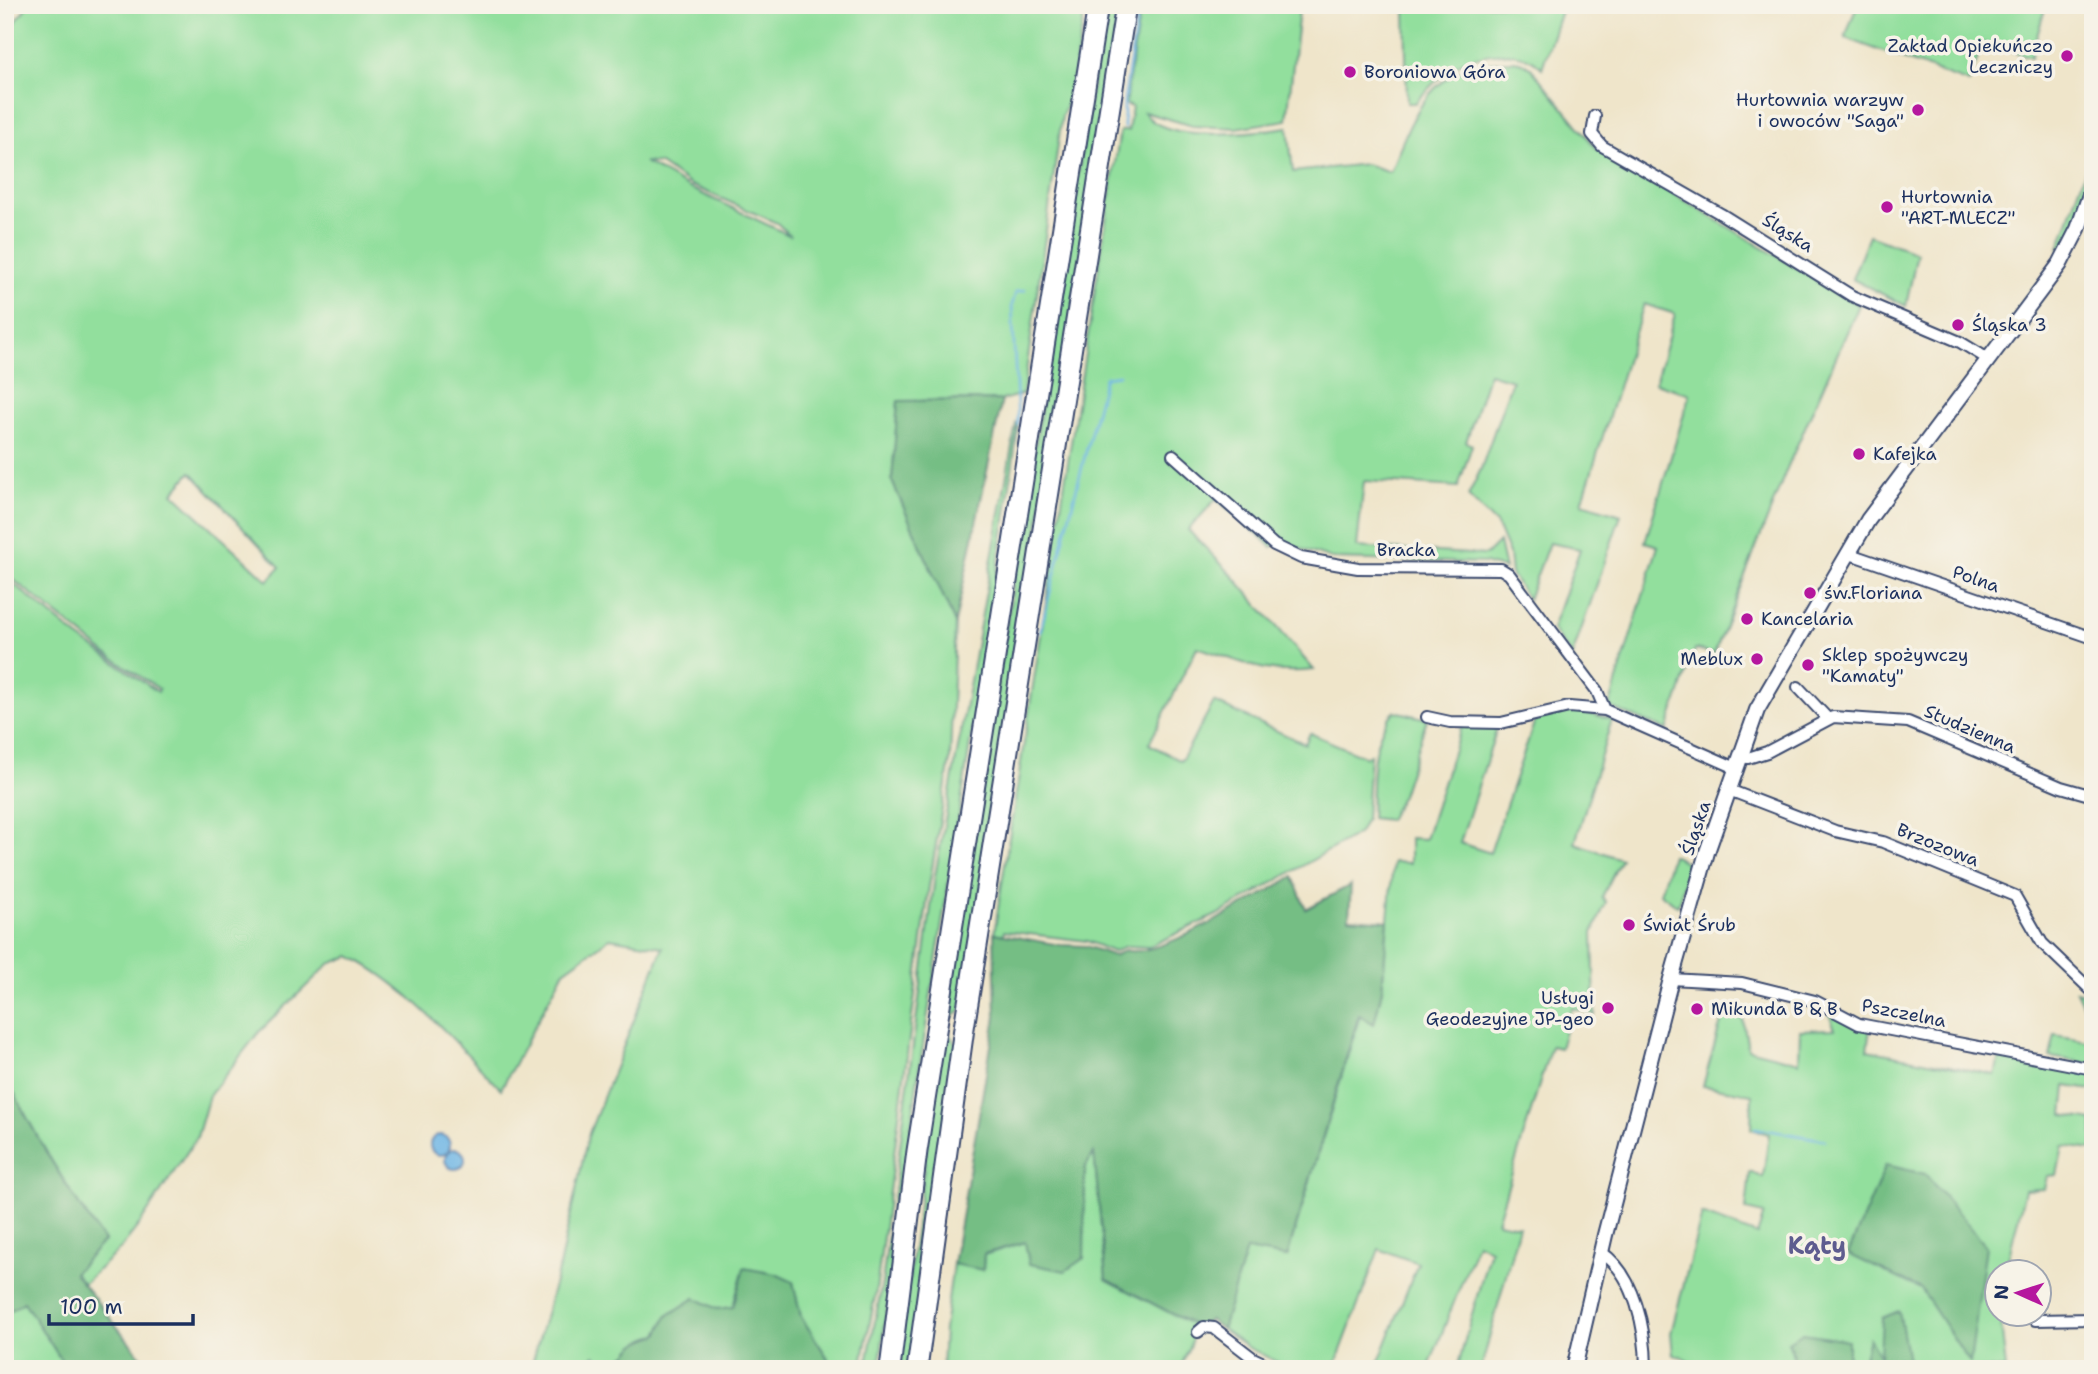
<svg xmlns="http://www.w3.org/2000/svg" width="2098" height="1374" font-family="'Shantell Sans',sans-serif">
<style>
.green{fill:#92df9d;stroke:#56877e;stroke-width:2;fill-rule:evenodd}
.forest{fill:#75be84;stroke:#487671;stroke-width:2}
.water{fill:#6eb6e5;stroke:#4472a2;stroke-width:2}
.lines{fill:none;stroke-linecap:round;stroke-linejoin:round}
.stream{stroke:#6eb6e5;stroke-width:2.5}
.minor-casing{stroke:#3b4a6e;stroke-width:14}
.secondary-casing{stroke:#3b4a6e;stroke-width:18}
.motorway-casing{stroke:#3b4a6e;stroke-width:23}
.minor{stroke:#fff;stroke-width:10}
.secondary{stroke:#fff;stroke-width:14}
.motorway{stroke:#fff;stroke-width:19}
.poi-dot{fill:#b5179e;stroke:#f7f3e8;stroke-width:2.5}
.labels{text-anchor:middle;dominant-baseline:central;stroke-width:7;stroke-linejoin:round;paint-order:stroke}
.poi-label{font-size:18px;fill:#1b2f5e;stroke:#f7f3e8;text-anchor:start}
.street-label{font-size:18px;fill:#1b2f5e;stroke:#f7f3e8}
.district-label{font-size:24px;font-weight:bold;fill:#5e5c8f;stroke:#f7f3e8}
</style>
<rect width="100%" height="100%" fill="#f7f3e8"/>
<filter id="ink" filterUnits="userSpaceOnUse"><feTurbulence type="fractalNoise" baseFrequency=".0143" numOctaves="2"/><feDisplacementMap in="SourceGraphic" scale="14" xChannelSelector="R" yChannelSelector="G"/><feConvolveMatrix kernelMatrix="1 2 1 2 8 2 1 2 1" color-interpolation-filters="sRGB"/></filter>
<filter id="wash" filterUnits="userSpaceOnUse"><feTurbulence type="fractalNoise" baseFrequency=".00686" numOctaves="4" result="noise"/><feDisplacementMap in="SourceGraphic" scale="28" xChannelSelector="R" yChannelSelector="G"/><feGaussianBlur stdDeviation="1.57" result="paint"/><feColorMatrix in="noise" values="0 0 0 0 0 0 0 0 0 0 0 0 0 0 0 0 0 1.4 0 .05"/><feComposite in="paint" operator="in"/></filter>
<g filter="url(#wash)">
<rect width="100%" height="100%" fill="#efe5ca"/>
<path class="green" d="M28 5H1086L1070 95 1062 116 1023 394 1002 400 898 401 892 481 955 623 950 760 929 887 876 1291 861 1369H835L801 1317 793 1282 744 1269 733 1307 667 1316 658 1335 624 1356 619 1369H600L602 1361 595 1355 583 1369 531 1368 559 1267 588 1136 663 947 610 938 564 971 501 1089C455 1043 408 985 350 956L329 964 259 1032 209 1096 197 1137 141 1222 121 1248 83 1284 74 1273 104 1241C66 1188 34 1134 5 1075V577L78 637 158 692 159 689 105 653 5 573V37ZM644 162 660 164 691 185 777 223 791 236 690 188ZM191 472 280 567 268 581 173 493Z
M1105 5H1120L962 1009 952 1017 946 1008Z
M1141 5H1563L1542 68C1519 44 1470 53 1446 72 1435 81 1425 92 1415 103H1407L1405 8 1299 10 1287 120 1236 128 1193 126 1144 112C1164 145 1256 132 1288 127L1293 172 1366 164 1390 172C1412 119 1427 69 1494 62 1508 61 1519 59 1530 67L1596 148 1859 305 1788 466 1714 654 1695 649 1667 730 1609 707 1658 546 1645 542 1690 394 1655 383 1675 314 1644 304 1582 503 1621 515 1572 656 1552 629 1580 549 1549 543 1528 599 1511 574 1509 554 1497 525 1468 496 1481 469 1512 380 1489 373 1466 442 1472 445 1458 487 1364 481 1357 547 1486 555 1499 542 1505 569 1485 563 1332 559 1280 542 1272 547 1216 499 1188 530 1234 577 1314 670C1263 676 1244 662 1197 647L1149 744 1181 761 1214 702 1305 744 1310 733 1365 757 1370 754 1366 819 1359 833 1221 913 1148 947 1125 946 1114 952 1087 941 1004 931 1003 936 994 934 1120 131H1128L1132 107 1125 104Z
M1857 5H2046L2031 57 1983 43 1969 83 1845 38Z
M2093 149C2093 183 2080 216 2064 246L2059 248Z
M1869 235 1917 253 1906 306 1852 279Z
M1016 424 1018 426 1006 513 917 1084 879 1369H866L882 1284 935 876Z
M1568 709 1612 719 1575 843 1621 859 1602 897 1606 902 1593 933 1595 1015 1572 1008 1560 1048 1551 1046 1497 1222 1519 1226 1481 1369H1457L1490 1249 1477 1243 1428 1369H1376L1418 1263 1379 1249 1334 1369H1291L1249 1348 1222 1329 1246 1249 1287 1257 1360 1015 1374 1023 1382 989 1393 862 1410 863V838L1425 839 1462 725H1498L1460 843 1490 853 1536 717Z
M1395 711 1427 719 1402 795 1389 820 1371 818C1373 782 1368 738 1395 711Z
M1672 855 1689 864 1678 906 1660 893Z
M2076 991 2093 996V1024L2090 1020Z
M1724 1011 1743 1019 1748 1049 1799 1062 1800 1030 1835 1029 1828 1012 1870 1029 1867 1050 1995 1075 2000 1054 2093 1072V1090L2066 1086 2063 1115 2093 1120V1150L2063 1146 2057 1175 2047 1176 2044 1189 2025 1190 2005 1272H1996V1314L2008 1315 2001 1323 2006 1369H1700L1683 1357 1673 1355 1671 1333 1702 1214 1757 1235 1764 1214 1746 1210 1750 1172 1763 1177 1769 1134 1751 1129 1752 1094 1703 1086Z
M949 1034 956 1044 912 1369H897L941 1040Z
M2055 1035 2093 1042V1064L2050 1057Z
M1094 1151 1106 1279 1197 1327 1180 1369H942L944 1329 953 1264 983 1269 984 1255 1025 1242 1084 1258 1085 1168Z
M24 1301 67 1369H5V1314Z"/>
<path class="forest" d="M1002 400 955 623 892 481 898 401Z
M1293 877 1306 909 1351 885 1349 918 1388 921 1382 990 1374 1024 1359 1015 1287 1257 1246 1250 1222 1329 1210 1320 1197 1327 1106 1279 1094 1153 1085 1168 1084 1258 1065 1271 1029 1264 1025 1242 984 1254 983 1270 953 1264 996 1017 994 933 1060 945 1086 946 1114 956 1125 950C1156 961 1262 894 1293 877Z
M5 1075C34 1134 66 1188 104 1241L74 1273 143 1359 128 1369H67L24 1302 5 1314Z
M1886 1165 1925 1174 1986 1246 1970 1363 1921 1289 1848 1254Z
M744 1268 776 1274 793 1282 801 1317 835 1369H619C627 1349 638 1339 658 1335L667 1316 695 1298 717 1309 733 1307Z
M1899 1311 1908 1361 1946 1369H1861L1869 1338 1880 1356 1882 1318Z
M1803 1333 1848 1340V1369H1798L1788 1342Z"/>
<path class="water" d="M430 1145a10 10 0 1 1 20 0a10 10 0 1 1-20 0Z
M445 1159a10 10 0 1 1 20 0a10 10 0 1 1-20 0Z"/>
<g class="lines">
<path class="stream" d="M1124 128V100L1139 5
M1018 425 1012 305 1016 292 1025 290
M1040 632 1105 377 1119 375
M2054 1067 2093 1075
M1755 1128 1825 1140"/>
</g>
</g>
<g filter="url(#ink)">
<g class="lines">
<defs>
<path id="minor" d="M1595 116 1592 134 1602 146 1721 214 1852 296 1960 342 1988 359
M1173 455 1274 545 1301 558 1358 568 1501 569 1509 574 1597 691 1605 710 1736 768
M1847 553 2093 638
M1798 687 1828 719
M1427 717 1450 722 1501 723 1569 707 1605 710
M1740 757 1748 758 1767 752 1833 717 1908 722 2061 787 2093 796
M1729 790 1835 831 1883 842 2015 896 2042 943 2093 992
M1671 979 1742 983 1815 1001 1859 1024 2093 1069
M1601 1252C1635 1274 1646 1330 1646 1369
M2035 1320 2093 1319
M1198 1332 1204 1327 1214 1328 1253 1358 1276 1369"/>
<path id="secondary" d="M1574 1369 1605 1235 1671 979 1707 852 1757 710 1868 520 2060 264 2078 229 2093 186"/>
<path id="motorway" d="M890 1369 917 1151 1098 5
M917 1369 964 1028 1126 5"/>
</defs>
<use href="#minor" class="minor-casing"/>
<use href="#secondary" class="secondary-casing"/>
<use href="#motorway" class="motorway-casing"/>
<use href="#minor" class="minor"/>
<use href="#secondary" class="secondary"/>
<use href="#motorway" class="motorway"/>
</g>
</g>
<g class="poi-dot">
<circle cx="2067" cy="56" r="7"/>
<circle cx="1350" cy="72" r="7"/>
<circle cx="1918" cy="110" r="7"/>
<circle cx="1887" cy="207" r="7"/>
<circle cx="1958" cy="325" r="7"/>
<circle cx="1859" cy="454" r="7"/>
<circle cx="1810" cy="593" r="7"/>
<circle cx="1747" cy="619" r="7"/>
<circle cx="1757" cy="659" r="7"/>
<circle cx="1808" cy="665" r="7"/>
<circle cx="1629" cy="925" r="7"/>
<circle cx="1608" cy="1008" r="7"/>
<circle cx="1697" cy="1009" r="7"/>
</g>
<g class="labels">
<g class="poi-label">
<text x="2053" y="46" text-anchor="end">Zakład Opiekuńczo<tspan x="2053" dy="21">Leczniczy</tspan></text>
<text x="1364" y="72">Boroniowa Góra</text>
<text x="1904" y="100" text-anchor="end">Hurtownia warzyw<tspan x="1904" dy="21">i owoców "Saga"</tspan></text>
<text x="1901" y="197">Hurtownia<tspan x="1901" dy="21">"ART-MLECZ"</tspan></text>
<text x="1972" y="325">Śląska 3</text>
<text x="1873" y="454">Kafejka</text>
<text x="1824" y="593">św.Floriana</text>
<text x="1761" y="619">Kancelaria</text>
<text x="1822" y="655">Sklep spożywczy<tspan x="1822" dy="21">"Kamaty"</tspan></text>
<text x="1743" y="659" text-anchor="end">Meblux</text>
<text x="1643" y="925">Świat Śrub</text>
<text x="1594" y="998" text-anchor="end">Usługi<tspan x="1594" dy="21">Geodezyjne JP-geo</tspan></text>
<text x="1711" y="1009">Mikunda B &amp; B</text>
</g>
<g class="street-label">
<text transform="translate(1788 233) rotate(32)">Śląska</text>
<text x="1406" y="550">Bracka</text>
<text transform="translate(1976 579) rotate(19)">Polna</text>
<text transform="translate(1970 729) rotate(23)">Studzienna</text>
<text transform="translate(1696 828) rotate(-71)">Śląska</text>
<text transform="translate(1938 845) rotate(22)">Brzozowa</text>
<text transform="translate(1904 1013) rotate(11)">Pszczelna</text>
</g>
<g class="district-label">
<text x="1817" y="1246">Kąty</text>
</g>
</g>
<rect width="2098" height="1374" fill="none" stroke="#f7f3e8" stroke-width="28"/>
<g transform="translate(2018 1293) rotate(273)"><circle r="33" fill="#f7f3e8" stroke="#9fa5b1" stroke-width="2"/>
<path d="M0-5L12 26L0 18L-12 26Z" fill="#b5179e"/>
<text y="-10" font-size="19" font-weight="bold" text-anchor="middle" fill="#1b2f5e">N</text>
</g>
<path d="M49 1314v10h144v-10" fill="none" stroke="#1b2f5e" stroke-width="3.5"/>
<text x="60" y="1314" font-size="21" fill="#1b2f5e" stroke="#f7f3e8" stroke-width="5" paint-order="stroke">100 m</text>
</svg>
